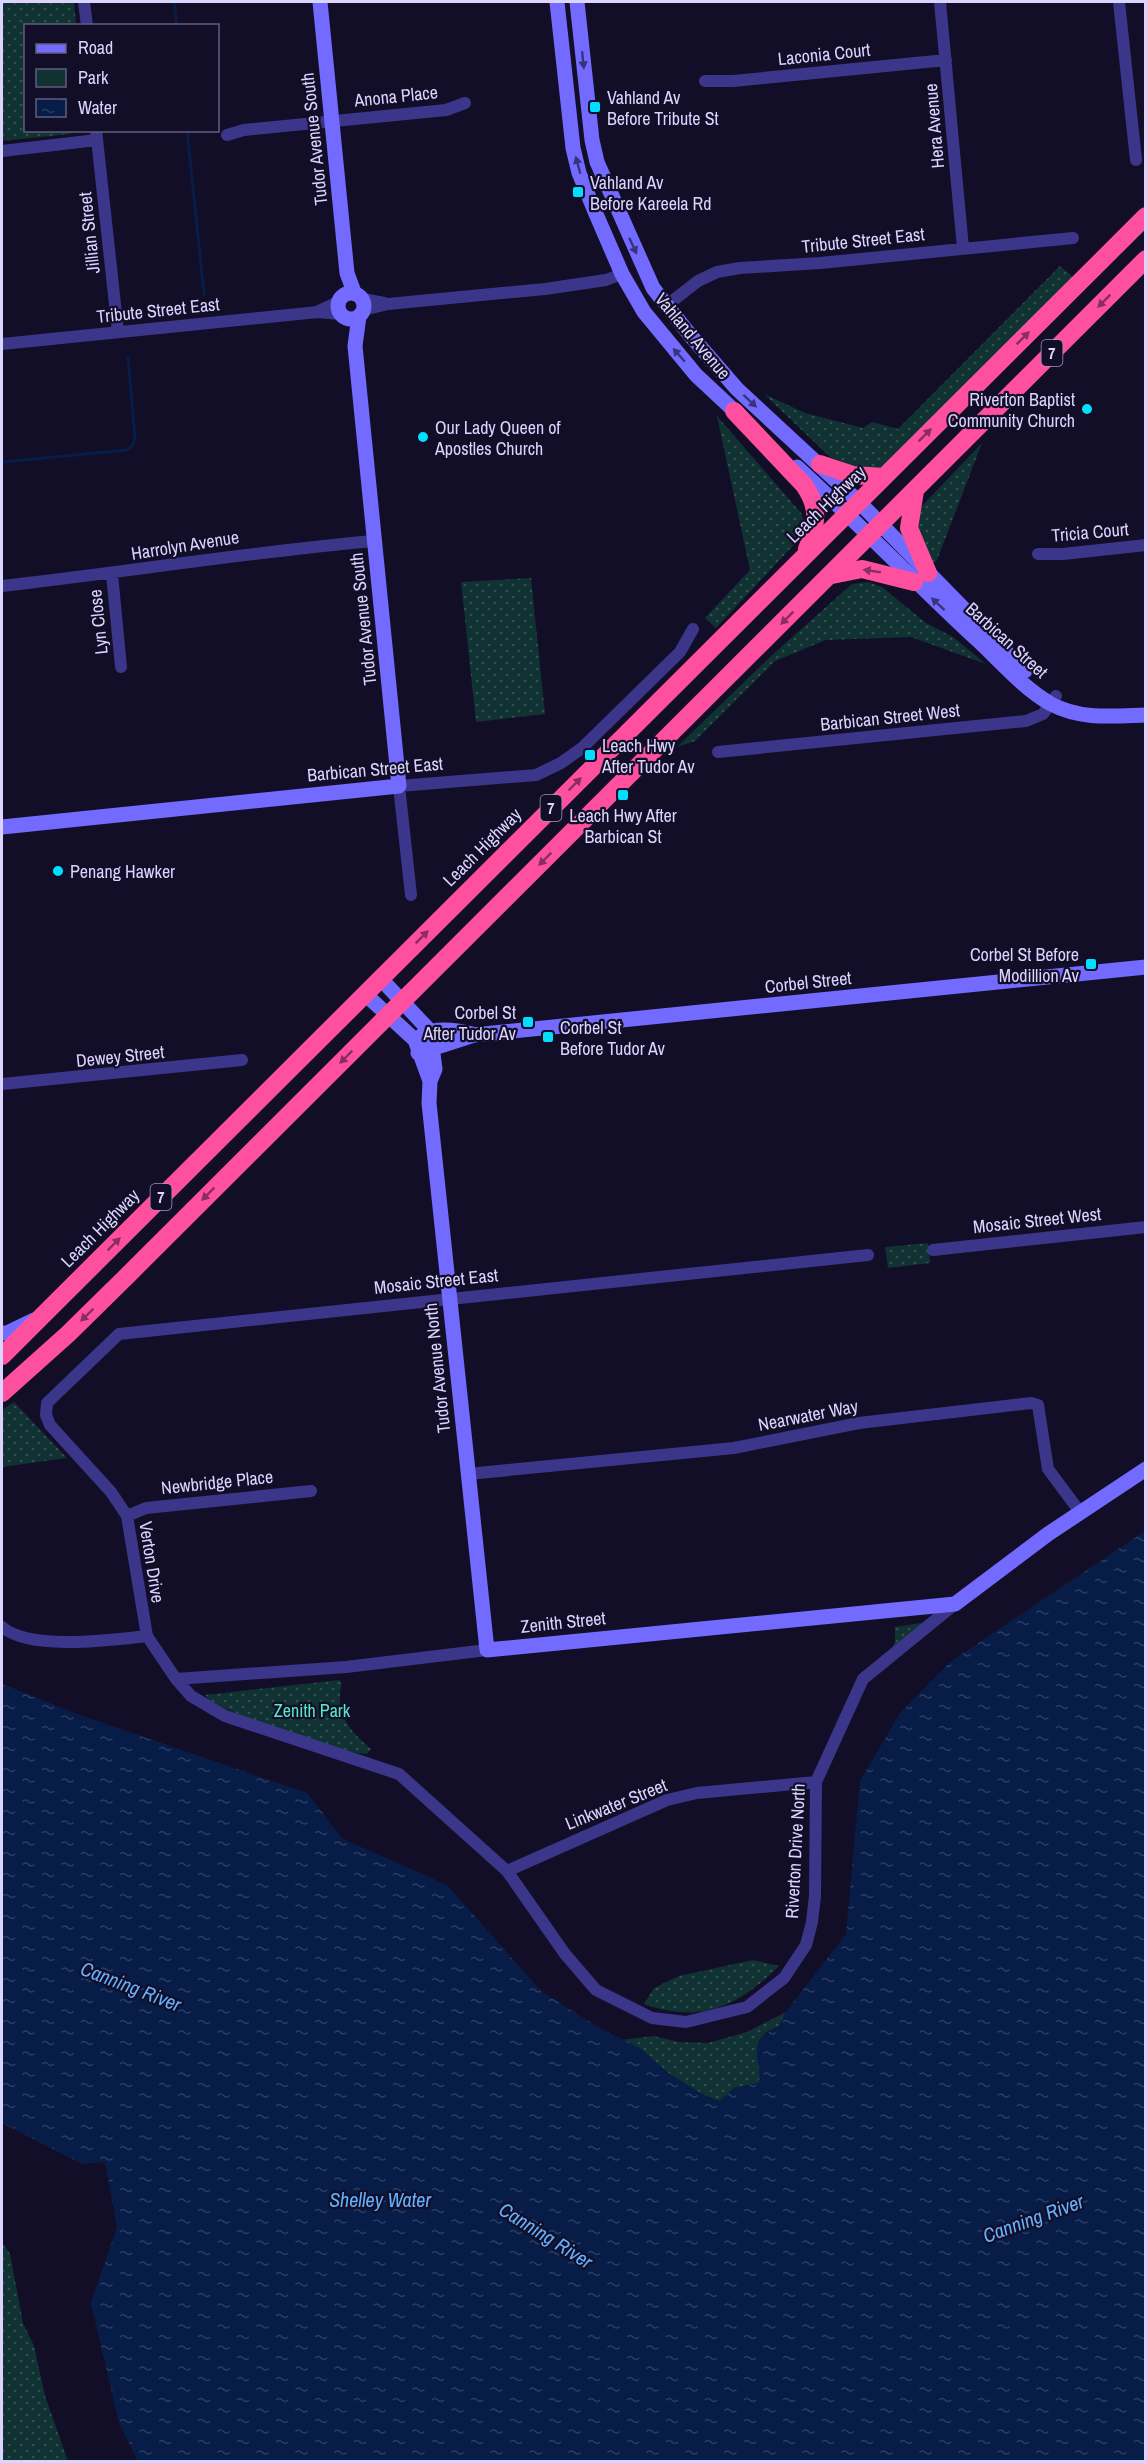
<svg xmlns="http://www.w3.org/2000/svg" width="1147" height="2463" font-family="'Archivo Narrow',sans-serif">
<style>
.green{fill:url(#green-dots)}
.water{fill:url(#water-ripples)}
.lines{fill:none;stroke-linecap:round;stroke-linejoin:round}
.stream{stroke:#071d48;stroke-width:3}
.street{stroke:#3b368a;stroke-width:12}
.secondary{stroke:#736bff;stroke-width:15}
.highway{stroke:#ff4f9f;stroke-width:18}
.oneway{fill:#39337e}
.oneway2{fill:#892e64}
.poi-dot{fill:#00dfff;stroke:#130e28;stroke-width:2}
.labels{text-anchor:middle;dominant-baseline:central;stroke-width:4.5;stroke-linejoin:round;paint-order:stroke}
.shield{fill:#130e28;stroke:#9e99be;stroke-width:1.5}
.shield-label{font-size:16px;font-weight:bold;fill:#dad4ff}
.street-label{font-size:18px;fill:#dad4ff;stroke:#130e28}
.poi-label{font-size:18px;fill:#dad4ff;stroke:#130e28;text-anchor:start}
.park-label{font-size:18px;fill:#58e7c7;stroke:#130e28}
.water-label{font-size:20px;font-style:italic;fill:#62b2ff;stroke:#130e28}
</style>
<defs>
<pattern id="green-dots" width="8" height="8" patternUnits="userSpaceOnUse" patternTransform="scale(1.5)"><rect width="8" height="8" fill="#103232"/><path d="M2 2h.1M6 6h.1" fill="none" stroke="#324f51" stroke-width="1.8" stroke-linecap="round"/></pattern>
<pattern id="water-ripples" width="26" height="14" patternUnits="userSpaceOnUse" patternTransform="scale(1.5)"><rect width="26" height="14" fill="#071d48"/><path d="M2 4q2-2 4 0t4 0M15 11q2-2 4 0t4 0" fill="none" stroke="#2b3d63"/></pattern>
</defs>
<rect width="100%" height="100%" fill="#130e28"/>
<path class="green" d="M2 2H74L76 25 26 26V130L74 131 70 134 2 141Z
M1060 266 1074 278 881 471 853 466 830 457 764 394 805 413 863 428 872 422 898 429Z
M717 416 801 513 805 524 803 535 716 628 705 618 750 570Z
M982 443 937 560 932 564C920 546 913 531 920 508Z
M531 578 545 714 476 722 461 582Z
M868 582 882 587 926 623 953 637 986 664 911 637 826 640 775 661 695 741 677 747 771 656 852 584Z
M928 1243 930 1263 888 1268 885 1247Z
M14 1402 67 1458 2 1467V1410Z
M941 1620 888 1658 895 1641V1627Z
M339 1680 342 1683C334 1714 349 1730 371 1749L367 1754 356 1753C331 1745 214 1712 205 1695Z
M753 1960 779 1966C738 2007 700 2024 644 2004L654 1988 679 1976Z
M786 2012 779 2026 765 2033 757 2050 761 2069 759 2083 734 2088 720 2101C687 2092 651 2059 622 2040L654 2036 678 2042 708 2043 747 2032Z
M2 2242 10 2254 23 2323 34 2346 45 2396 68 2461H2Z"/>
<path class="water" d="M1145 1531V2461H138L119 2423 91 2303 117 2227 105 2162 82 2164 2 2123V1684L77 1714 307 1793 343 1839 447 1885 542 1992 600 2028 640 2048 670 2074 709 2098 720 2101 734 2088 759 2083C761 2070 756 2061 757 2049 757 2034 771 2033 779 2026 782 2023 784 2016 786 2012L846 1934 860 1781 900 1713 950 1662Z"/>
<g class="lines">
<path class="stream" d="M174 2 177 26
M187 130 204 294
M2 462 127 450 133 445 135 437 128 357"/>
<path class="street" d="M84 2 87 26
M940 2 963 248
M1119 2 1136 160
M705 81H733L946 60
M96 130 118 332
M227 135 244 130 446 110 465 103
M2 151 97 140
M363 299 384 303
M666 306 698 281 717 272 740 268 820 263 1073 238
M363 310 388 304 545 289 606 280 622 274
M319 311 338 302
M2 344 318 312 340 314
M1038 554H1063L1146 545
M112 574 121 667
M2 586C126 572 249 552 374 541
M718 752 1026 721 1043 714 1056 696
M411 895 399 786 536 775 561 763 582 748 680 652 693 629
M2 1084 242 1060
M933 1250 1146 1227
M868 1255 119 1334 47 1403 46 1415 50 1425 111 1492 127 1516 147 1636 176 1679 191 1696 225 1716 399 1774 507 1871 565 1954 596 1990 652 2018 686 2022 747 2007 784 1978 806 1945 812 1922 815 1896 816 1782 863 1679 955 1604
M468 1474 734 1448 859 1423 1031 1403 1038 1405 1048 1469 1080 1512
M127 1516 146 1508 311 1491
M2 1627C31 1651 110 1640 147 1636
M176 1679 346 1667 487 1650
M507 1871 667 1800 697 1793 816 1782"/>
<path class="secondary" d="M320 2 347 273 354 292
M557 2 573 148 579 173 596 214 622 274 644 312 696 375 741 417
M577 2 592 140 597 162 653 288 690 335 737 389 859 502 1025 671
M338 306a13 13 0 1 1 26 0a13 13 0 1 1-26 0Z
M797 467C857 522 913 580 972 635 998 658 1021 687 1051 704 1081 720 1113 716 1146 715
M2 827 399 786 355 346 359 316
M380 978 430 1031 435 1069 430 1081 429 1103 487 1650 955 1604 1048 1534 1146 1469
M365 994 415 1040 430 1081
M422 1035C436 1027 456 1030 472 1034
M418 1053 474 1035 1146 967
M2 1333H7L34 1320"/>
<path class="highway" d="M734 411 804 485C820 508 817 523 807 549
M820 464 853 475 884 477
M915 491 909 528 928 573
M832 575 862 569 914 582
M2 1356 1146 216
M2 1393 68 1334 129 1274 1146 259"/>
</g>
<defs><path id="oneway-solid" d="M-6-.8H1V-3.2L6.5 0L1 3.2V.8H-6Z" transform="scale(1.5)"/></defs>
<g class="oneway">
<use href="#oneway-solid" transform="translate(583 60) rotate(84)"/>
<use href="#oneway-solid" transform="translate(578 165) rotate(-105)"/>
<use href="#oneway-solid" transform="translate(633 246) rotate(65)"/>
<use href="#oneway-solid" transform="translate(679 355) rotate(-131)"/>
<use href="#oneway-solid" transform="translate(750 401) rotate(43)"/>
<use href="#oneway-solid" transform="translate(938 604) rotate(-137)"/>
</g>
<g class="oneway2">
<use href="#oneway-solid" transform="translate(1104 301) rotate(135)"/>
<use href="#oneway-solid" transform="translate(1023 338) rotate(-45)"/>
<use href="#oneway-solid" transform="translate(925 435) rotate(-45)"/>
<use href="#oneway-solid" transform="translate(872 571) rotate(-171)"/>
<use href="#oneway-solid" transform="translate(787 618) rotate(135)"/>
<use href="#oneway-solid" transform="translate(575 784) rotate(-45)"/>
<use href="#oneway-solid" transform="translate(545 859) rotate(135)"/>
<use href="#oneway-solid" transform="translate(422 937) rotate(-45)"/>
<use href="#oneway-solid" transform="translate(346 1057) rotate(135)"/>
<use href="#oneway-solid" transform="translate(208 1194) rotate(135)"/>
<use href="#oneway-solid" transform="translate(114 1244) rotate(-45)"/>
<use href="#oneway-solid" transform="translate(87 1315) rotate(136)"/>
</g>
<g class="poi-dot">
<rect x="589" y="101" width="12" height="12" rx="3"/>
<rect x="572" y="186" width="12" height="12" rx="3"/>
<circle cx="1087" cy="409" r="6"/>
<circle cx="423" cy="437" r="6"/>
<rect x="584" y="749" width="12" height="12" rx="3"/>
<rect x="617" y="789" width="12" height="12" rx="3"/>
<circle cx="58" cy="871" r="6"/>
<rect x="1085" y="958" width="12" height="12" rx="3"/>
<rect x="522" y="1016" width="12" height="12" rx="3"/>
<rect x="542" y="1031" width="12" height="12" rx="3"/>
</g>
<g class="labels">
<g class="shield">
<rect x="1041.5" y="340" width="21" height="26" rx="4.5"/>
<rect x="540.5" y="795" width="21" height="26" rx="4.5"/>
<rect x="150.5" y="1184" width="21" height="26" rx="4.5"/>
</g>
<g class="shield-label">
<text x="1052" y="353">7</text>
<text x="551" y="808">7</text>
<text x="161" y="1197">7</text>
</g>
<g class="street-label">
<text transform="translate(824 54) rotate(-6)">Laconia Court</text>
<text transform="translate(396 96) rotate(-6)">Anona Place</text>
<text transform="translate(934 126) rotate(-95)">Hera Avenue</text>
<text transform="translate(314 139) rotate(-96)">Tudor Avenue South</text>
<text transform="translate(89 233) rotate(-96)">Jillian Street</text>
<text transform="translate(863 240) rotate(-6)">Tribute Street East</text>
<text transform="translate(158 310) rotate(-6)">Tribute Street East</text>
<text transform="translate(693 336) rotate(50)">Vahland Avenue</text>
<text transform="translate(826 504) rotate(-44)">Leach Highway</text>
<text transform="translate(1090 532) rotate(-5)">Tricia Court</text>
<text transform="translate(185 545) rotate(-9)">Harrolyn Avenue</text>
<text transform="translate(363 619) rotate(-96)">Tudor Avenue South</text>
<text transform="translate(98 622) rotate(-96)">Lyn Close</text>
<text transform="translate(1007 640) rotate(42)">Barbican Street</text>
<text transform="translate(890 717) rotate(-6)">Barbican Street West</text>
<text transform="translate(375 769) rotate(-5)">Barbican Street East</text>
<text transform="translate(482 847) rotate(-45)">Leach Highway</text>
<text transform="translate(808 982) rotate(-6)">Corbel Street</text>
<text transform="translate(120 1056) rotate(-6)">Dewey Street</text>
<text transform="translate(1037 1220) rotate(-6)">Mosaic Street West</text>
<text transform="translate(100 1228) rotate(-45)">Leach Highway</text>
<text transform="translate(436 1281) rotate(-6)">Mosaic Street East</text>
<text transform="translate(437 1368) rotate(-96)">Tudor Avenue North</text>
<text transform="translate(808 1415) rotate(-11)">Nearwater Way</text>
<text transform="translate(217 1482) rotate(-6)">Newbridge Place</text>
<text transform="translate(152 1562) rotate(81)">Verton Drive</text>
<text transform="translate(563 1622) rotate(-6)">Zenith Street</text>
<text transform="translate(616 1804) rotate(-22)">Linkwater Street</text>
<text transform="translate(795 1851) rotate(-87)">Riverton Drive North</text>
</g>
<g class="poi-label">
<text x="607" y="97">Vahland Av<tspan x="607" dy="21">Before Tribute St</tspan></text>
<text x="590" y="182">Vahland Av<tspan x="590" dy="21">Before Kareela Rd</tspan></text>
<text x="1075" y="399" text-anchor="end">Riverton Baptist<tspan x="1075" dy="21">Community Church</tspan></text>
<text x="435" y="427">Our Lady Queen of<tspan x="435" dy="21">Apostles Church</tspan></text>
<text x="602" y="745">Leach Hwy<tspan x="602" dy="21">After Tudor Av</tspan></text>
<text x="623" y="815" text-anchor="middle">Leach Hwy After<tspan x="623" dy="21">Barbican St</tspan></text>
<text x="70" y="871">Penang Hawker</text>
<text x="1079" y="954" text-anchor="end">Corbel St Before<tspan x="1079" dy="21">Modillion Av</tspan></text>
<text x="516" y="1012" text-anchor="end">Corbel St<tspan x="516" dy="21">After Tudor Av</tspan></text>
<text x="560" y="1027">Corbel St<tspan x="560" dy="21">Before Tudor Av</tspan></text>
</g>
<g class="park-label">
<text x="312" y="1710">Zenith Park</text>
</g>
<g class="water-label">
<text transform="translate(131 1986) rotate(21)">Canning River</text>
<text x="380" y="2199">Shelley Water</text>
<text transform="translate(1033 2218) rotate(-20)">Canning River</text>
<text transform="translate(546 2235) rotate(32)">Canning River</text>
</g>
</g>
<rect width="1147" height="2463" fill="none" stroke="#dad4ff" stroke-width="6"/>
<rect x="24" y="24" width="195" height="108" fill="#130e28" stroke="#635d7e" stroke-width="1.5"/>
<rect x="36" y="44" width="30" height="9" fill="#736bff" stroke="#635d7e" stroke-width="1.5"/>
<text x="78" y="54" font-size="18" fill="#dad4ff">Road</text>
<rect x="36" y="69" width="30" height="18" fill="#103232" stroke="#635d7e" stroke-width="1.5"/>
<text x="78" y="84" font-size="18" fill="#dad4ff">Park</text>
<rect x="36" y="99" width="30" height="18" fill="url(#water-ripples)" stroke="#635d7e" stroke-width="1.5"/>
<text x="78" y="114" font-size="18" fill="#dad4ff">Water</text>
</svg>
